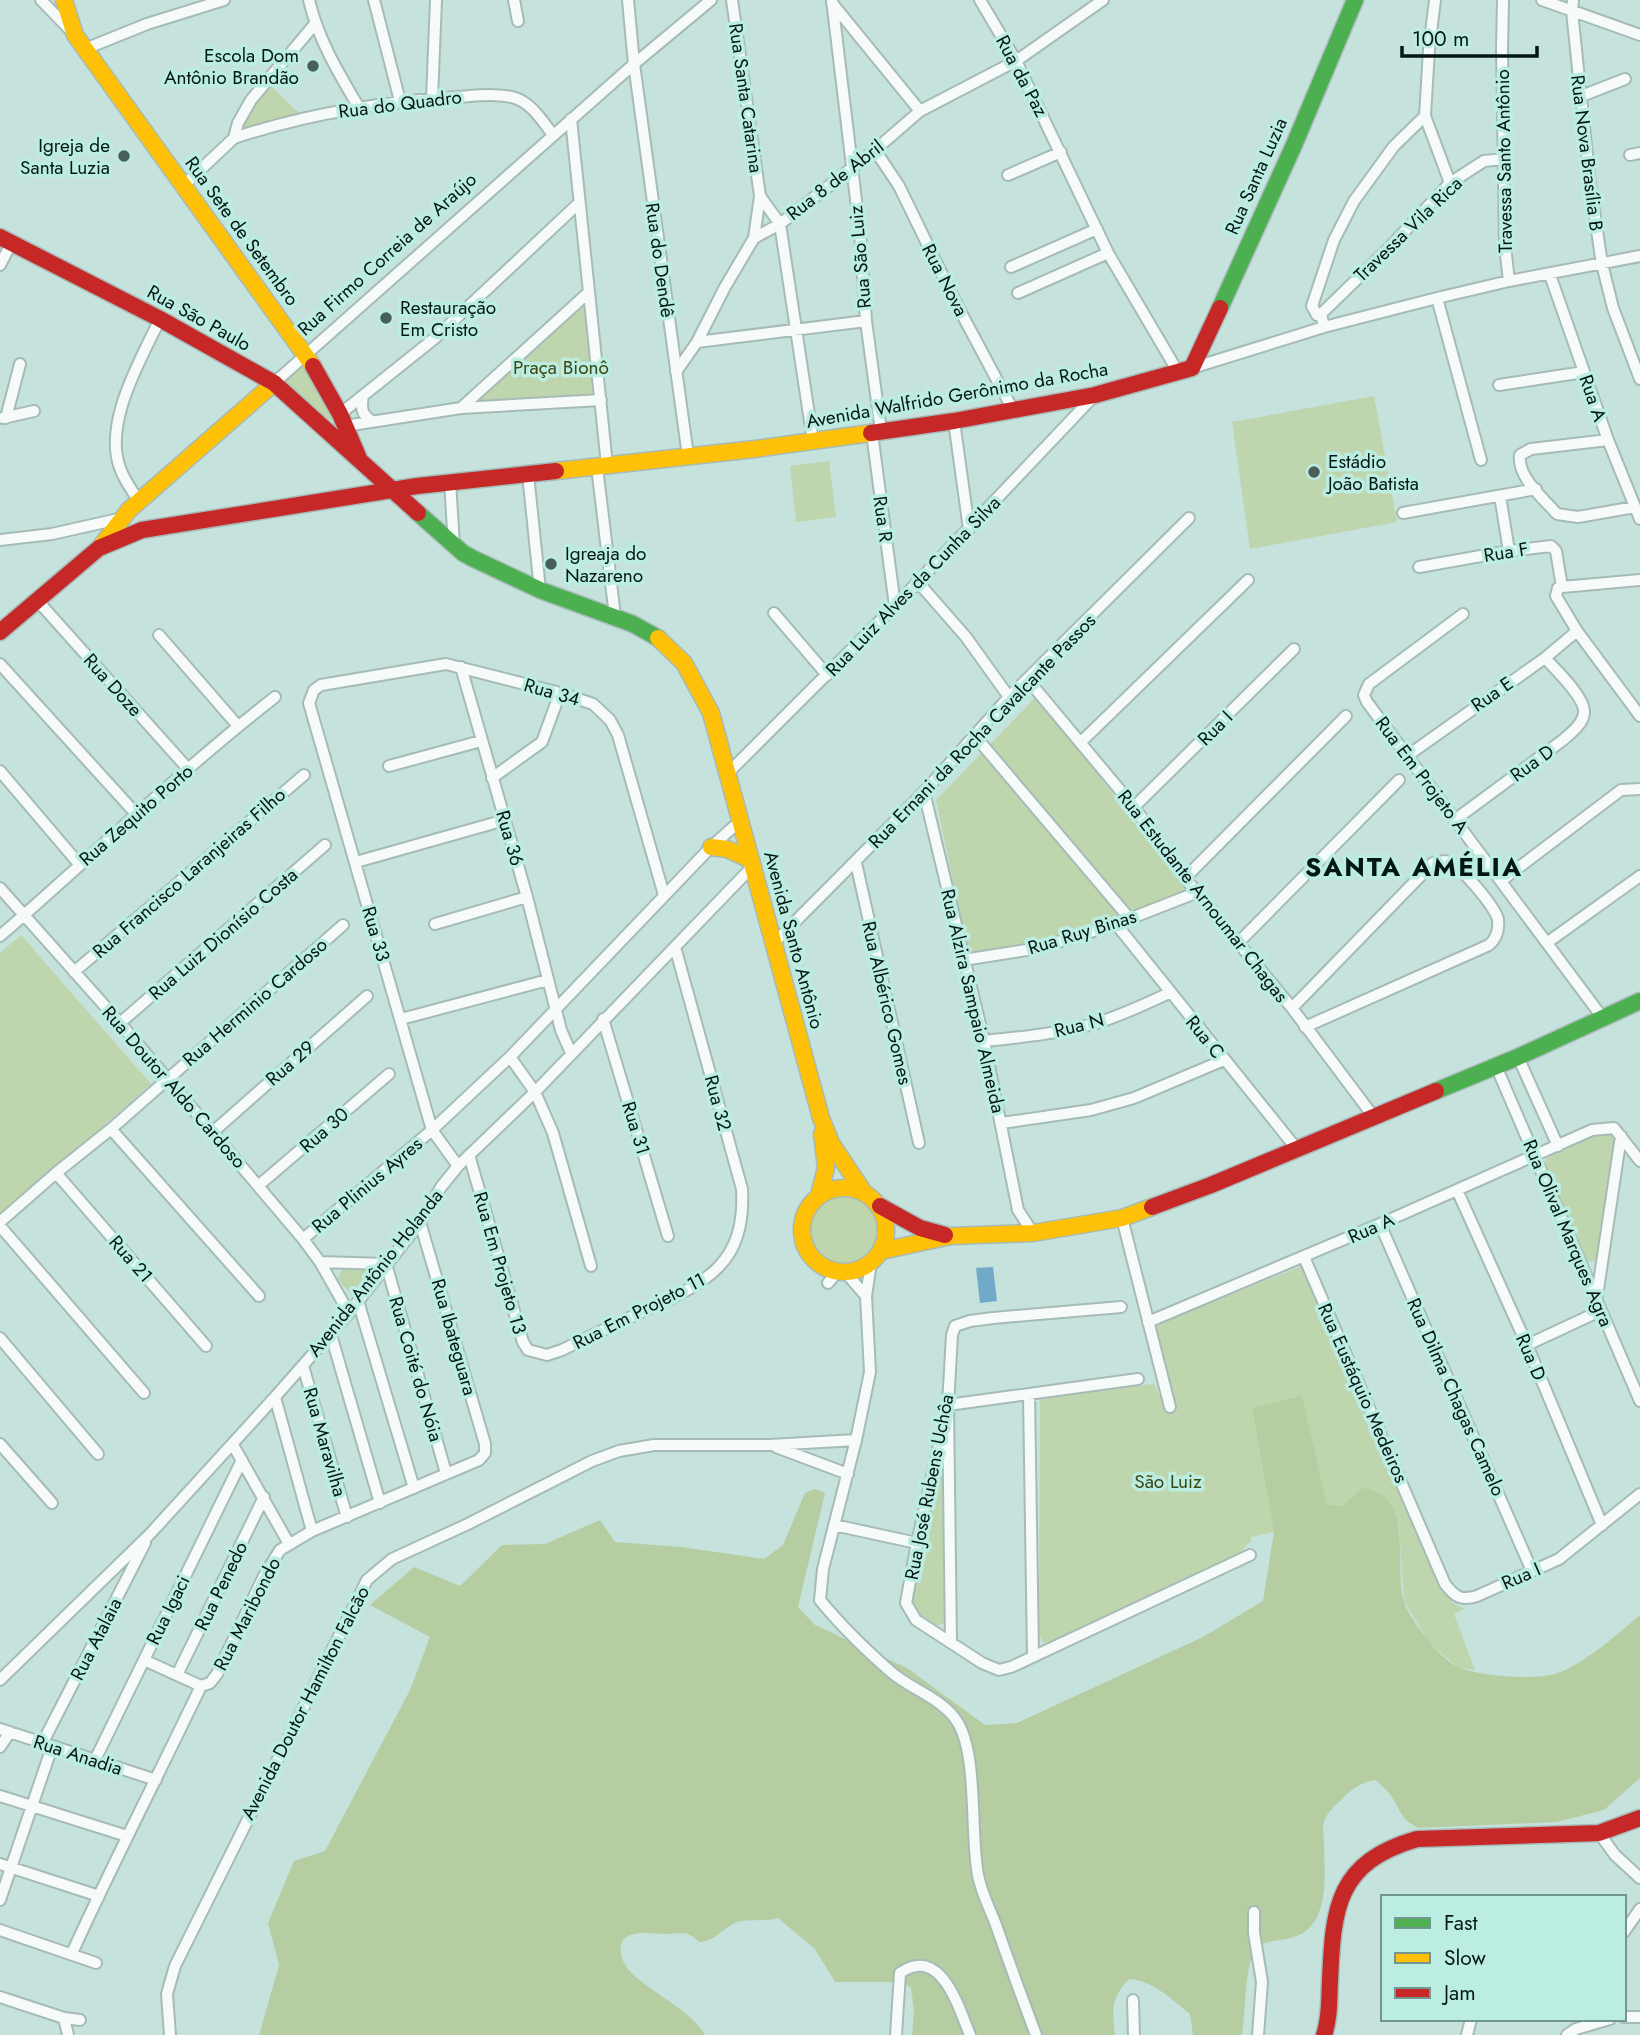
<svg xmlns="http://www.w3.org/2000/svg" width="1640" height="2035" font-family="Jost,sans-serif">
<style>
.green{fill:#bed5ad}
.forest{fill:#b6cda2}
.water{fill:#71a9c8}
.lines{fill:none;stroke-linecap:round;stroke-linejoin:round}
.street-casing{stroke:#a6bbb7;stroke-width:14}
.fast-casing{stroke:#a6bbb7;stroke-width:19}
.slow-casing{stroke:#a6bbb7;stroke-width:19}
.jam-casing{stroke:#a6bbb7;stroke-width:19}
.street{stroke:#f6fbfa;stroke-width:10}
.fast{stroke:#4caf50;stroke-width:16}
.slow{stroke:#ffc107;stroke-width:16}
.jam{stroke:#c62828;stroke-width:16}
.poi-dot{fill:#495e5a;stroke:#bbede3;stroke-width:2.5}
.labels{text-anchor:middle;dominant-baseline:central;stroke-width:7;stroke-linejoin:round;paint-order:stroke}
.poi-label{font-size:19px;fill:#051714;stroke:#bbede3;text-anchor:start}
.street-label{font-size:19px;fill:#051714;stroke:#bbede3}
.park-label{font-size:19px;fill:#3b4710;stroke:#bbede3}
.district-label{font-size:26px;font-weight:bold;letter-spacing:2px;fill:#051714;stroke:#bbede3}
</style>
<rect width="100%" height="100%" fill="#c6e2dc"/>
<path class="green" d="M268 83 302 116 238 136V127Z
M586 301 596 395 467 406Z
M304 360 334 413 331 419 325 421 278 383Z
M1374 396 1397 522 1250 549 1232 422Z
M829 461 836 517 796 522 790 466Z
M1037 696 1187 890 1151 909 1035 944 968 952 936 800Z
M21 935 151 1084 2 1215 0 1212V953Z
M1603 1132 1611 1135 1615 1142 1600 1254 1595 1261H1587L1544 1166 1547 1158Z
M841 1193C870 1197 893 1223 871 1251 856 1271 822 1268 811 1245 806 1235 809 1224 809 1213L827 1197Z
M1302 1266 1305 1267 1447 1593 1453 1603 1464 1609 1454 1614 1475 1670 1457 1667 1428 1641 1404 1601 1399 1526 1343 1506 1327 1504 1302 1397 1252 1408 1274 1532 1251 1537V1541L1243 1549 1240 1555 1053 1643 1043 1642 1039 1635 1040 1400 1044 1396 1154 1384 1161 1398 1170 1407 1175 1403 1156 1329 1157 1324Z
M343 1267 377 1269 353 1297 338 1279Z
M945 1444 946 1622C933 1631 923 1617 912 1610L911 1599Z"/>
<path class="forest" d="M1302 1396 1327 1504 1343 1506 1362 1488C1416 1494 1393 1568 1404 1602 1410 1620 1441 1660 1458 1667 1478 1676 1537 1681 1558 1673 1585 1663 1618 1634 1640 1615V1778L1604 1810 1557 1822 1419 1828C1397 1818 1402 1809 1389 1793 1385 1788 1380 1785 1376 1780 1365 1781 1352 1788 1344 1797 1337 1804 1327 1812 1324 1822 1322 1827 1324 1837 1324 1843 1324 1866 1328 1895 1317 1917 1300 1950 1268 1932 1255 1951 1244 1966 1246 2014 1242 2035H1193L1190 2014C1172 2000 1153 1980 1129 1979 1111 1997 1112 2011 1115 2035H912L914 2010 911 1988 902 1982H835L815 1949 778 1918C764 1923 746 1917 733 1924 720 1931 715 1941 699 1942 698 1941 691 1935 690 1935 684 1932 676 1934 669 1934 651 1934 613 1925 622 1958 629 1984 689 2005 705 2035H259L279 1965 268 1923 294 1861 325 1851 410 1690 430 1637 370 1605 414 1567 460 1586 502 1545 545 1544 600 1520 615 1542 681 1547 764 1559 783 1545 805 1493 815 1489 825 1493 798 1607 815 1625 907 1668 985 1725 1017 1723 1203 1637 1263 1601 1274 1532 1252 1408Z"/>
<path class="water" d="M993 1267 997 1301 980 1303 976 1268Z"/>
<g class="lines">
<defs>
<path id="street" d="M41 0 71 31
M309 0C318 39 338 72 358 106
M374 0 400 101
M514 0 518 21
M628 0 634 64 688 456
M732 0 760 196 754 238
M832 0 860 233 866 321 881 431
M980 0 1016 61 1108 253 1178 372
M1435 0 1429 49 1425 116 1450 183
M1503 0 1502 49 1505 246 1509 281
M1542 0 1640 35
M1573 0 1572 11 1590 184 1602 264 1613 308 1640 379
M832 3 920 111
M85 49 147 24 224 0
M1579 97 1625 79
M432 99 436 0
M571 119 607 465
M234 138C306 114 380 102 456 97 473 96 505 92 520 100 534 107 544 123 553 135
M875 150 899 186 957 305 1013 410
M1630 155 1640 153
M1008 175 1061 152
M183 186 234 138 238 123 251 100 314 25
M760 196 780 224 813 441
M0 265 12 242
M1011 267 1097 229
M1550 275 1608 440 1640 519
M1018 293 1108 253
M1437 298 1481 460
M1321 314 1387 250 1450 183 1484 161 1504 159
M1324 327 1321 314 1317 315 1312 306 1334 240 1354 201 1394 146 1425 116
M697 342 725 287 754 238 780 224 875 150 920 111 1016 61 1103 0
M1192 368 1324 327 1437 298 1509 281 1640 256
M676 372 697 342 866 321
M274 383 634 64 711 0
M1499 385 1584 372
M363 396C361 407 361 415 372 421
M461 408 589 292
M340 414 435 338 579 203
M3 418 34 411
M6 418 20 364
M954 421 969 529
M345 426 461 408 601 400
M872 433 895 606
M1608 440 1531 449 1520 455C1517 477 1543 498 1557 514L1578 517 1635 507
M597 467 615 616
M528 474 540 590
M450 481 454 546
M1500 496 1509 551
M139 501C132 491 124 480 120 468 103 423 141 359 160 319
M1403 513 1536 489
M0 540 52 534 123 518
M1419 567 1509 551 1551 546 1556 551 1562 587
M1640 580 1562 587 1558 588 1556 596 1577 631 1640 716
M917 581 966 637 1009 697
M37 600 189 770
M774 613 827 675
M1463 614 1369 684 1364 695 1367 702 1602 1017
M159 635 238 726
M0 664 137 815
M461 667 527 897 561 1030 571 1053
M1028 680 1134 807 1185 878 1292 1008 1373 1116
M975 736 1130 919
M1081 742 1248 580
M1407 756 1545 658 1577 631
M389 766 481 741
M0 771 79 864
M728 773 895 606 1094 396
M492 778 542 742 560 693
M924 792 984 1041 1018 1210 1033 1233
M1134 807 1294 649
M1456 819 1563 740C1571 733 1583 724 1584 713 1586 698 1555 669 1545 658
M356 862 505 820
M856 863 919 1143
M1185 878 1346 716
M1501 881 1621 790 1640 789
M0 888 120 1023 303 1239 320 1262 349 1313
M435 924 527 897
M1116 924 1296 1148
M0 936C91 857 179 772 275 697
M1239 942 1399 780
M1548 942 1640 876
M773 944 924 792 1009 697 1189 518
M963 960 1039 948 1116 924 1198 892
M74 972 304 775
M1292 1008 1433 863C1438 862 1444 860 1449 862 1460 865 1497 909 1498 920 1499 930 1496 939 1489 945L1305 1027
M401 1019 548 980
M603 1019 668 1236
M120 1023 325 845
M984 1041C1024 1037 1065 1033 1103 1021 1126 1013 1148 1003 1169 993
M510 1057 535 1092 553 1133 591 1266
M1518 1057 1558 1146
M1496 1066 1640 1401
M1002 1123 1091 1110 1134 1098 1224 1060
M111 1129 259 1296
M214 1131 367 996
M469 1155 523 1342 528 1350 547 1355 562 1350C590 1336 618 1323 646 1310 707 1282 746 1264 742 1189L675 947
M458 1166 432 1130 309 703 314 690 321 685 446 664 560 693 593 704 610 720 618 735 664 895
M56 1173 206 1346
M258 1186 389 1074
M1457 1190 1527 1345 1602 1525
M1122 1218 1170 1407
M0 1222 56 1173 111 1129 343 925
M1380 1224 1532 1571
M0 1226 144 1393
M303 1239 432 1130 510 1057 711 847 740 821
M1304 1257 1445 1584C1455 1597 1461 1601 1477 1596L1559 1559 1640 1494
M320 1262 386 1264 446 1473
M871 1263 866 1296 870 1372 856 1440 823 1569 820 1600C841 1626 866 1650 891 1672 912 1690 944 1699 958 1723 978 1757 970 1833 978 1875 981 1892 990 1909 996 1925 1009 1962 1022 1998 1036 2035
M845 1272 866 1296
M828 1283 837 1272
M1597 1296 1621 1136
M358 1301 414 1488
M1121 1307 993 1318 970 1321 955 1326 952 1335 948 1405 917 1543 906 1603 916 1620 982 1663 999 1670 1011 1667 1250 1555
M1148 1322 1380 1224 1592 1130 1614 1128 1640 1161
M331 1335 380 1503
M0 1338 98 1454
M1527 1345 1600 1311
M303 1366 347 1517
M1029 1394 1033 1655
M275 1397 312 1531
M0 1444 52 1503
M233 1445 289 1544
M776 1447 848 1474
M834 1525 917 1543
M951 1642 948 1405 1138 1379
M144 1660 201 1686
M177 1675 264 1497
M0 1680 150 1534 275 1397 349 1313 420 1222 441 1187 458 1166 535 1092 752 867
M0 1729 156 1780
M42 1744 145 1543
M0 1747 10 1732
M95 1760 242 1460
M0 1796 127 1836
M1599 1833 1615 1855 1640 1878
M0 1864 99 1896
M0 1900 52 1747
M1254 1912V1933L1262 1982 1258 2035
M0 1930 96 1963
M1624 1932 1640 1909
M72 1953C113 1863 158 1776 201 1686L210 1683 217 1674 264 1576 280 1550 312 1531 479 1460 485 1453V1444L420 1222
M0 1997 64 2018 80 2020
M1133 2000 1134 2035
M1624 2017H1640
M64 2018 68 2035
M170 2035 167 1994 175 1966 367 1580 392 1559 468 1524 592 1461 619 1451 654 1445H770L856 1440
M896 2035 900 1973C941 1945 958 2006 970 2035
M1467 2035 1471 2019
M1567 2035 1576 2029 1610 2019"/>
<path id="fast" d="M1220 308 1294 145 1355 0
M418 513 463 553 472 558 540 590 633 624 658 638
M1436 1091 1518 1057 1640 1001"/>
<path id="slow" d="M64 0 75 35 313 366
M556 471 755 449 871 433
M101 546 129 510 274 383
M658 638 684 663 711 713 821 1118 831 1143 863 1191
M711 847 727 849 749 859
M802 1230a42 42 0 1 1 84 0a42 42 0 1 1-84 0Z
M819 1195 826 1168 822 1134
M881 1251 951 1236 1033 1233 1122 1218 1152 1207"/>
<path id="jam" d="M0 237 160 319 274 383 418 513
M313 366 340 414 358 456
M871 433 954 421 1095 395 1192 368 1220 308
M0 632 99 548 142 530 417 486 556 471
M880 1206 920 1228 945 1235
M1152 1207 1211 1185 1436 1091
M1324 2035C1330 2018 1329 1999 1330 1981 1333 1907 1337 1862 1417 1839L1599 1833 1640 1818"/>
</defs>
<use href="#street" class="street-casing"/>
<use href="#fast" class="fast-casing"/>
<use href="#slow" class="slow-casing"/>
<use href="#jam" class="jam-casing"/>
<use href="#street" class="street"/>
<use href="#fast" class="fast"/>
<use href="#slow" class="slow"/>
<use href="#jam" class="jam"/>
</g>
<g class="poi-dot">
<circle cx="313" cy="66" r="7"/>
<circle cx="124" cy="156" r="7"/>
<circle cx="386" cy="318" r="7"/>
<circle cx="1314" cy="472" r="7"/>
<circle cx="551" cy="564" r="7"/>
</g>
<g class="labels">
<g class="poi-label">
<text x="299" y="55" text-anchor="end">Escola Dom<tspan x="299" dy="22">Antônio Brandão</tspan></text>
<text x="110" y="145" text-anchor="end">Igreja de<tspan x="110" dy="22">Santa Luzia</tspan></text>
<text x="400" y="307">Restauração<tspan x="400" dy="22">Em Cristo</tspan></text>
<text x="1328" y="461">Estádio<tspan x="1328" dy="22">João Batista</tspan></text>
<text x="565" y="553">Igreaja do<tspan x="565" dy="22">Nazareno</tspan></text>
</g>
<g class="street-label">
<text transform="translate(1022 76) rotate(62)">Rua da Paz</text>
<text transform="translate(746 98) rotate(82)">Rua Santa Catarina</text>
<text transform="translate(400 104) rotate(-7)">Rua do Quadro</text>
<text transform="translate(1587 153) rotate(83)">Rua Nova Brasília B</text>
<text transform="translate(1504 161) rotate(-91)">Travessa Santo Antônio</text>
<text transform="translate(1256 176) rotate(-66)">Rua Santa Luzia</text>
<text transform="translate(835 180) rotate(-38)">Rua 8 de Abril</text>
<text transform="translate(1408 229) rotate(-44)">Travessa Vila Rica</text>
<text transform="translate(242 231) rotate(54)">Rua Sete de Setembro</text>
<text transform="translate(387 254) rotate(-42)">Rua Firmo Correia de Araújo</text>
<text transform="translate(860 257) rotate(-95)">Rua São Luiz</text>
<text transform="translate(660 260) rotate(82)">Rua do Dendê</text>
<text transform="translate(945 280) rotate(63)">Rua Nova</text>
<text transform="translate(199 318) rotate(29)">Rua São Paulo</text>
<text transform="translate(957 395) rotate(-10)">Avenida Walfrido Gerônimo da Rocha</text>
<text transform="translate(1593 398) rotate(71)">Rua A</text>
<text transform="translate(883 519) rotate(82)">Rua R</text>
<text transform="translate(1506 552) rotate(-9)">Rua F</text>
<text transform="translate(913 586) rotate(-46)">Rua Luiz Alves da Cunha Silva</text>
<text transform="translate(113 685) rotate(48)">Rua Doze</text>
<text transform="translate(552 692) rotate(16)">Rua 34</text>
<text transform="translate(1492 694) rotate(-35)">Rua E</text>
<text transform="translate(1215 728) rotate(-45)">Rua I</text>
<text transform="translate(982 731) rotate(-46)">Rua Ernani da Rocha Cavalcante Passos</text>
<text transform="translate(1532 763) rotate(-36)">Rua D</text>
<text transform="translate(1422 775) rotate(53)">Rua Em Projeto A</text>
<text transform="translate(136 815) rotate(-41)">Rua Zequito Porto</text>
<text transform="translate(510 838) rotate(74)">Rua 36</text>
<text transform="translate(189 873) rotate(-41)">Rua Francisco Laranjeiras Filho</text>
<text transform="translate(1203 896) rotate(52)">Rua Estudante Arnoumar Chagas</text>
<text transform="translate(1082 932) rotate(-17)">Rua Ruy Binas</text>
<text transform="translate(223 934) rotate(-41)">Rua Luiz Dionísio Costa</text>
<text transform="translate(376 934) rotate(74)">Rua 33</text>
<text transform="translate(794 940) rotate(75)">Avenida Santo Antônio</text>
<text transform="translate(973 1001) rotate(77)">Rua Alzira Sampaio Almeida</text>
<text transform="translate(255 1002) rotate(-41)">Rua Herminio Cardoso</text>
<text transform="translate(887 1003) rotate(77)">Rua Albérico Gomes</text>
<text transform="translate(1079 1025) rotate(-14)">Rua N</text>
<text transform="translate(1205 1037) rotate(51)">Rua C</text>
<text transform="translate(290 1063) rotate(-41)">Rua 29</text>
<text transform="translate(174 1087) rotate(49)">Rua Doutor Aldo Cardoso</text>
<text transform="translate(718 1103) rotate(75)">Rua 32</text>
<text transform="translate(636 1128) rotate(73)">Rua 31</text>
<text transform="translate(324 1130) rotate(-41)">Rua 30</text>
<text transform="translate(367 1185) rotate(-40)">Rua Plinius Ayres</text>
<text transform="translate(1371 1228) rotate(-24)">Rua A</text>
<text transform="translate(1568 1233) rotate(67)">Rua Olival Marques Agra</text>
<text transform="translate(131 1259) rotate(49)">Rua 21</text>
<text transform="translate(500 1263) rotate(74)">Rua Em Projeto 13</text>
<text transform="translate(375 1273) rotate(-52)">Avenida Antônio Holanda</text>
<text transform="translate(639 1311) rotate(-27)">Rua Em Projeto 11</text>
<text transform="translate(454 1337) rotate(74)">Rua Ibateguara</text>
<text transform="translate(1531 1357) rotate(67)">Rua D</text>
<text transform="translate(416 1369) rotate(74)">Rua Coité do Nóia</text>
<text transform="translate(1363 1393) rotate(66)">Rua Eustáquio Medeiros</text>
<text transform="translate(1456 1397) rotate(66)">Rua Dilma Chagas Camelo</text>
<text transform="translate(325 1442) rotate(74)">Rua Maravilha</text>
<text transform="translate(929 1487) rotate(-79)">Rua José Rubens Uchôa</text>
<text transform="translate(1521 1576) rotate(-24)">Rua I</text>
<text transform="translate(221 1586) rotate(-64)">Rua Penedo</text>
<text transform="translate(168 1610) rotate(-64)">Rua Igaci</text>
<text transform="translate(247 1614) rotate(-63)">Rua Maribondo</text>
<text transform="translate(96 1639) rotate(-63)">Rua Atalaia</text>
<text transform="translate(305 1703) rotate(-63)">Avenida Doutor Hamilton Falcão</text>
<text transform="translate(78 1755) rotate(18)">Rua Anadia</text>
</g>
<g class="park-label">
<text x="561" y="367">Praça Bionô</text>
<text x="1168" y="1481">São Luiz</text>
</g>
<g class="district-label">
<text x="1414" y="867">SANTA AMÉLIA</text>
</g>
</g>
<rect x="1381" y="1895" width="245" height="126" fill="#bbede3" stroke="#729790" stroke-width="2"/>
<rect x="1395" y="1918" width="35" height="10" fill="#4caf50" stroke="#729790" stroke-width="2"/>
<text x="1444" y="1930" font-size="21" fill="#051714">Fast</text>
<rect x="1395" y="1953" width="35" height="10" fill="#ffc107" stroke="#729790" stroke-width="2"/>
<text x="1444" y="1965" font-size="21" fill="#051714">Slow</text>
<rect x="1395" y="1988" width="35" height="10" fill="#c62828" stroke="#729790" stroke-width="2"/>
<text x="1444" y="2000" font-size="21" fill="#051714">Jam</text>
<path d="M1402 46v10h135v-10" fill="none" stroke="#051714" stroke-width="3.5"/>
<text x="1412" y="46" font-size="21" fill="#051714" stroke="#bbede3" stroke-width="5" paint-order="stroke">100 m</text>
</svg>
